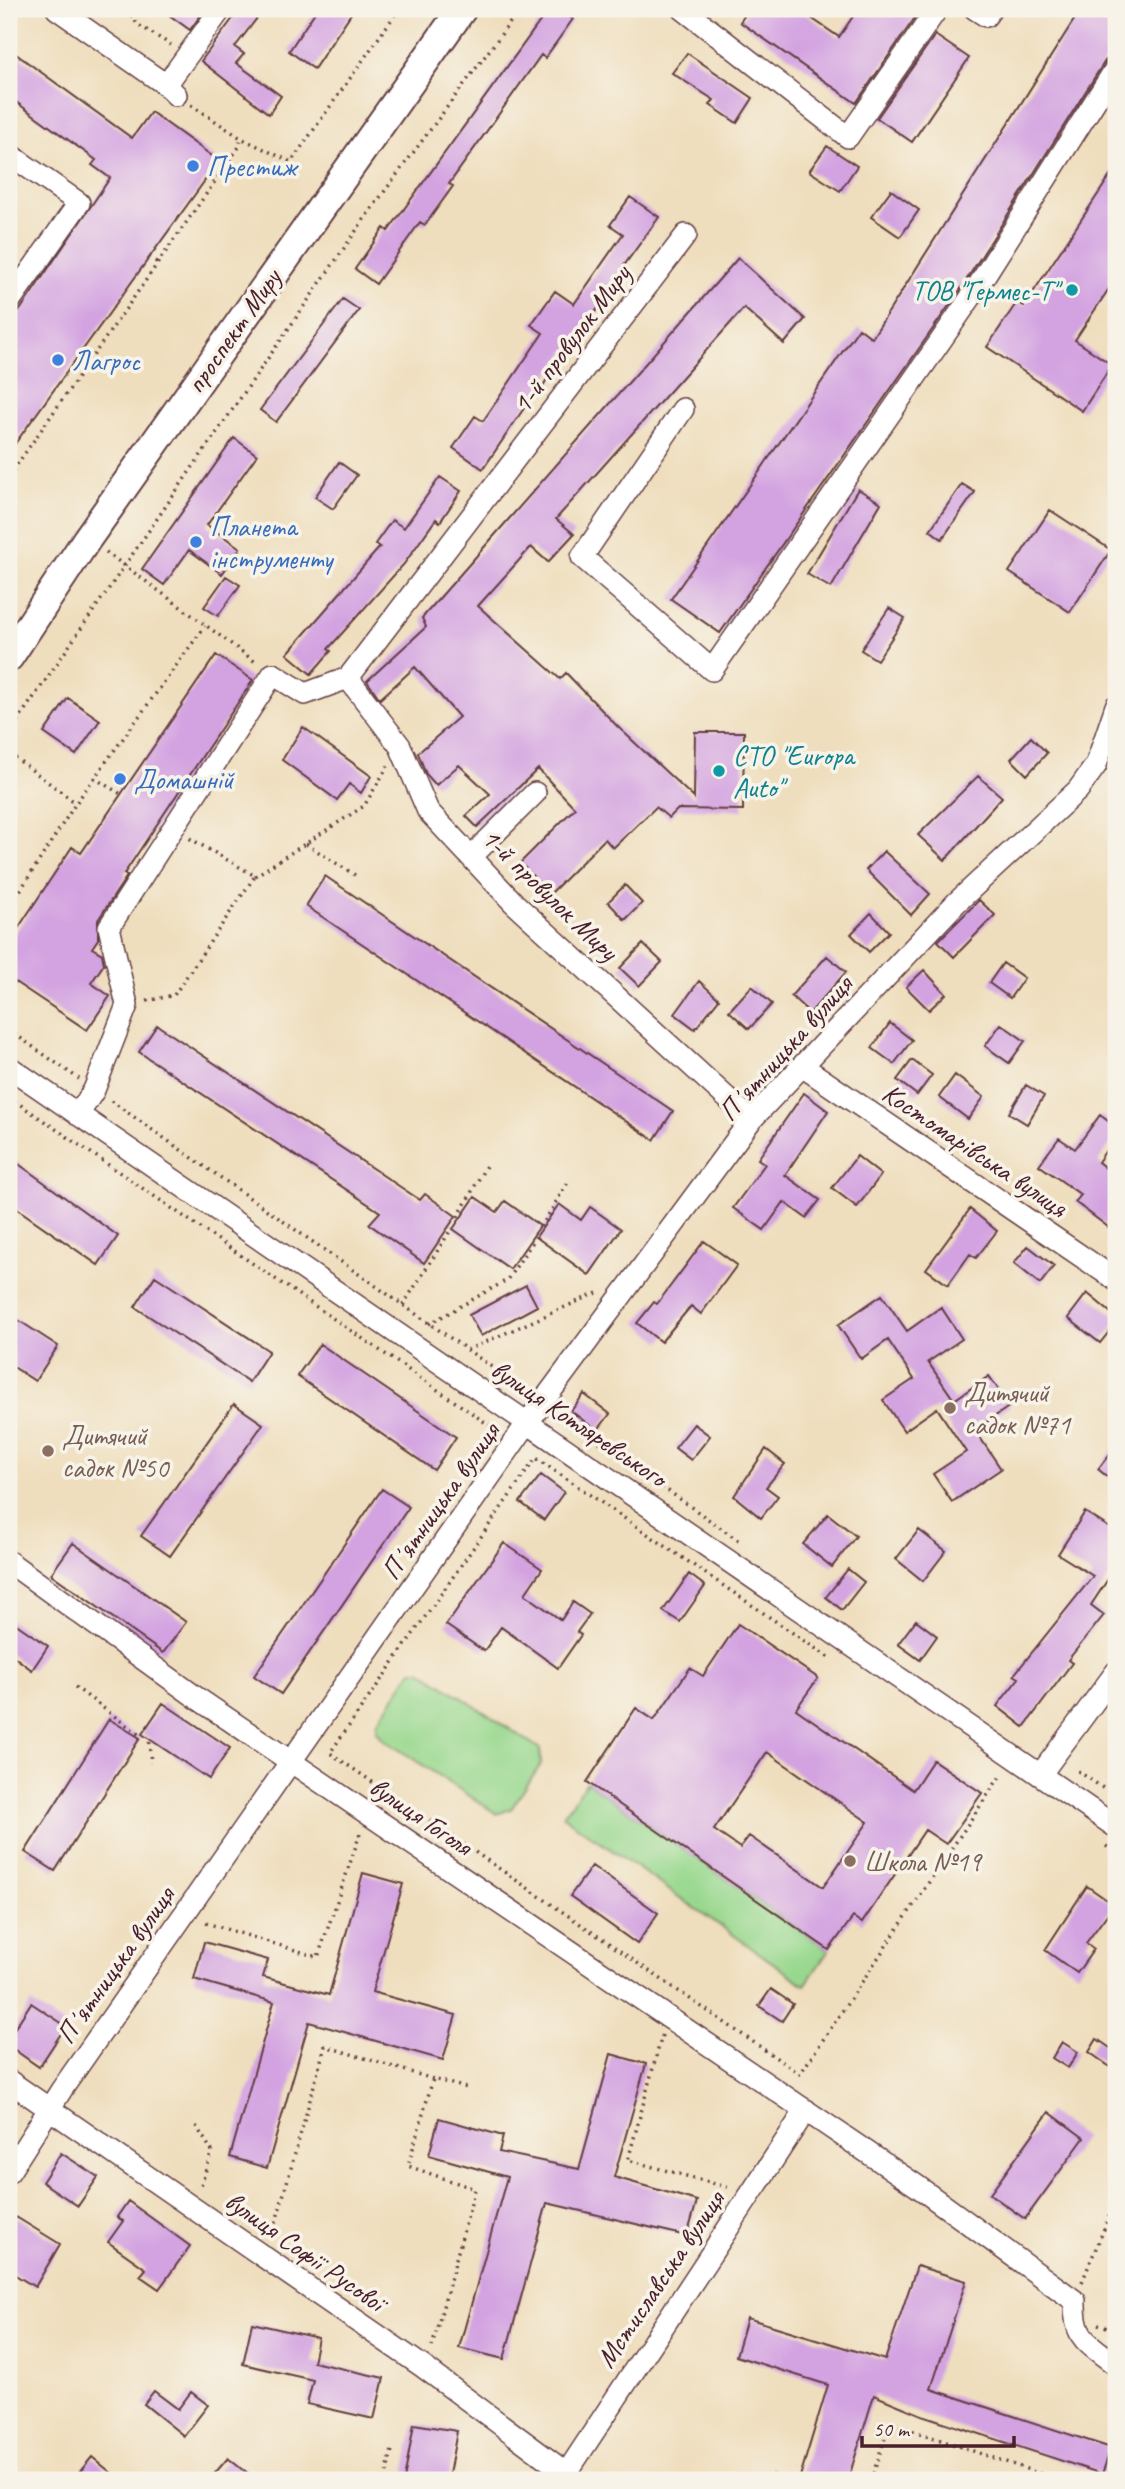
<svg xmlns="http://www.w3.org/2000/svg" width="1125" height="2489" font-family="Caveat,sans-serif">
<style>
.green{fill:#98d88e;stroke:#717c5c;stroke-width:2}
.building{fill:#d3a3e1;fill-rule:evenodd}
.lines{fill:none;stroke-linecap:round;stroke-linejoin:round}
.minor-casing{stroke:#633c41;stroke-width:24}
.major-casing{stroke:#633c41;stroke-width:32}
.path{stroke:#633c41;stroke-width:3.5;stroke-dasharray:2 5;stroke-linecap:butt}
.minor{stroke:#fff;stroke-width:21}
.major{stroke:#fff;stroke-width:28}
.shop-dot{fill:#3f7fe0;stroke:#f7f3e8;stroke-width:2.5}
.culture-dot{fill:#0f9aa8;stroke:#f7f3e8;stroke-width:2.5}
.education-dot{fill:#8d6e63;stroke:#f7f3e8;stroke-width:2.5}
.labels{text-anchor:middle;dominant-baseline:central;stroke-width:7;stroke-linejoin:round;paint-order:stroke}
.shop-label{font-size:28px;fill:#366cbe;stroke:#f7f3e8;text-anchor:start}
.culture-label{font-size:28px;fill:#0d838f;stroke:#f7f3e8;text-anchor:end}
.street-label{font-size:28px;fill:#4a1f2b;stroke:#f7f3e8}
.education-label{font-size:28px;fill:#785e54;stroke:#f7f3e8;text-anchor:start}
</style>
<rect width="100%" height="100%" fill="#f7f3e8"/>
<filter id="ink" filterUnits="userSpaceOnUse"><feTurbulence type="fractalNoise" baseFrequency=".0143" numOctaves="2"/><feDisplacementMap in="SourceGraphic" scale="14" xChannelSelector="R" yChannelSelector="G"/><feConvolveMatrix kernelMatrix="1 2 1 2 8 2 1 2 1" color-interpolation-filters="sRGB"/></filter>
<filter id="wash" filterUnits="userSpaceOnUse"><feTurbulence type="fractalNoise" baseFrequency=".00686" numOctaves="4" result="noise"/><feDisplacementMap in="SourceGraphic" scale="28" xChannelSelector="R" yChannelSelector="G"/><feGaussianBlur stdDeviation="1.57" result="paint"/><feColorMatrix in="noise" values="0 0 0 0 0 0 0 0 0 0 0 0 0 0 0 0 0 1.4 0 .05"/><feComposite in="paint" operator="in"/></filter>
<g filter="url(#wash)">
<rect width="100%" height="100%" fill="#efdebd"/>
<path class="green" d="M412 1670H420L540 1749 541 1764 511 1809 497 1814 383 1739 377 1731V1724Z
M587 1782 829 1950 805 1985 563 1816Z"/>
<g id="blocks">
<path class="building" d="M161 9H205L190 30Z
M240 9 257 18 235 47 244 54 236 63 281 96 269 114 201 61Z
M317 9H354L314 69 289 51Z
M549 9H558L573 19 545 58 541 55 449 184 453 186 425 225 420 222 376 284 355 269 384 228 388 231Z
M749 9H798L839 37 858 9H921L856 103 740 22Z
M1081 9H1116V52L1105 61 960 290 720 633 671 599 859 328 872 338Z
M935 35 969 58 912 142 877 118Z
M9 49 132 138 151 112 219 161 9 452V318L20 310 110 178 92 165 96 160 9 97Z
M687 53 753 98 737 123 710 105 714 100 672 73Z
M827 146 857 166 840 191 809 171Z
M1116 167V278L1075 340 1112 365 1082 411 987 347 1017 302 1024 306Z
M891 190 919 210 900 237 871 217Z
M630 197 659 217 623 267 627 269 552 370 538 395 535 392 483 469 453 448 475 416 483 421 543 333 531 325 555 291 574 304 623 234 610 225Z
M738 258 805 319 784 344 744 308 556 519 574 534 548 562 531 547 478 606 560 679 566 673 617 726 694 798 695 732H744L743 810 678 809 669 818 656 807 613 848 605 839 550 894 520 863 575 808 538 769 477 827 466 816 490 794 459 765 436 785 426 774 418 753 459 717 415 667 380 699 367 681 426 627 422 618Z
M343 299 359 310 276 422 260 410Z
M234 438 257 455 207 525 240 548 222 574 189 550 164 585 142 569Z
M339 462 357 475 333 509 315 497Z
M440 477 461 491 440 522 436 519 404 564 328 649 331 651 311 674 287 654 380 547 375 544 392 520 404 528Z
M962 484 975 492 942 539 930 530Z
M858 489 881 503 831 588 807 574Z
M1050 510 1111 550 1070 612 1009 572Z
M226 576 240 585 218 616 204 607Z
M889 608 905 618 877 660 861 650Z
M216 655 253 680 124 874 127 876 98 920V939L92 948 102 954 104 964 91 983 110 996 87 1030 9 978V942L72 847 81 853Z
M68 698 100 720 76 755 44 733Z
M303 727 371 776 361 793 349 784 337 800 282 760Z
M1031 737 1047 753 1027 775 1011 759Z
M978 776 1002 797 945 860 918 835Z
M884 851 930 894 911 915 866 870Z
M325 876 673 1111 654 1140 306 906Z
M625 885 642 903 625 920 608 902Z
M979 900 995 915 954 957 938 941Z
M871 913 889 932 869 952 851 934Z
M643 944 662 962 639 986 620 968Z
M827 956 846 972 810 1013 791 996Z
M1003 963 1024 978 1010 998 989 983Z
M924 970 946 994 929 1010 906 987Z
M699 981 719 999 695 1029 675 1014Z
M752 986 772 1004 749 1029 729 1011Z
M890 1023 912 1040 894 1064 872 1048Z
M1001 1024 1025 1041 1009 1063 985 1046Z
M157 1025 420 1200 425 1194 456 1216 424 1263 369 1224 380 1212 139 1052Z
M912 1060 932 1075 917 1095 897 1080Z
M955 1075 984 1097 968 1119 939 1097Z
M1026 1085 1044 1096 1027 1124 1009 1113Z
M804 1093 828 1111 785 1175 820 1200 806 1218 784 1202 764 1230 733 1208 765 1164 758 1159Z
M1100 1115 1116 1127V1136L1098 1162 1116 1176V1233L1075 1202 1081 1195 1039 1165 1059 1138 1075 1149Z
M857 1156 881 1175 857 1207 832 1188Z
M9 1157 118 1236 98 1265 9 1203Z
M475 1197 497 1212 505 1201 540 1226 510 1269 453 1229Z
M559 1204 581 1220 590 1207 621 1229 589 1275 536 1237Z
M970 1209 997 1231 976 1258 970 1254 948 1285 926 1269Z
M704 1241 737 1265 701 1314 691 1306 661 1342 637 1323 654 1302 657 1304Z
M1028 1246 1054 1266 1040 1284 1014 1263Z
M155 1276 269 1351 249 1382 135 1307Z
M526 1285 537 1306 481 1336 469 1315Z
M1087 1293 1116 1317V1323L1100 1343 1068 1318Z
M882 1295 907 1331 941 1307 962 1339 928 1362 954 1400 989 1376 1010 1406 975 1430 1001 1469 952 1502 933 1474 966 1452 937 1408 904 1431 883 1400 914 1379 888 1340 861 1359 838 1325Z
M9 1314 58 1346 35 1381 9 1364Z
M320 1344 456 1437 434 1470 297 1376Z
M584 1394 610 1414 597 1431 571 1411Z
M234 1404 263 1424 170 1556 141 1536Z
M694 1424 710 1436 691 1460 675 1448Z
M1116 1446V1484L1098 1469Z
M766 1449 785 1464 766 1487 778 1496 761 1518 734 1496Z
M541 1475 564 1492 544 1520 520 1502Z
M382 1489 409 1507 281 1694 254 1676Z
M1085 1512 1116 1532V1567L1091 1605 1104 1615 1068 1660 1072 1663 1024 1727 997 1706 1019 1678 1014 1675 1093 1576 1058 1554Z
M828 1514 856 1536 832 1567 803 1544Z
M919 1530 946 1551 923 1581 896 1559Z
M73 1543 186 1622 163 1653 51 1574Z
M504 1543 542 1569 525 1594 561 1620 573 1602 590 1614 577 1632 581 1635 558 1668 501 1627 484 1651 446 1625Z
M848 1569 864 1582 842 1610 826 1597Z
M689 1574 705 1586 680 1622 663 1611Z
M9 1619 48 1646 32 1670 9 1653Z
M916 1620 937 1636 920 1660 898 1644Z
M738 1624 818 1678 796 1709 913 1790 933 1760 982 1793 946 1844 925 1830 862 1923 853 1917 829 1950 587 1782 636 1708 654 1720 690 1668 703 1676ZM767 1752 868 1822 823 1887 749 1836 740 1848 714 1830Z
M163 1703 230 1748 209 1779 142 1734Z
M109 1719 140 1738 55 1871 25 1852Z
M592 1866 658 1913 637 1944 570 1896Z
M363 1873 403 1884 372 1992 456 2015 443 2060 309 2022 267 2168 230 2157 274 2002 194 1979 204 1942 268 1960 263 1977 329 1995Z
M1087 1886 1114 1905 1086 1943 1094 1949 1077 1973 1045 1950Z
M771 1989 793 2004 782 2021 759 2006Z
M31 2003 66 2026 39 2067 9 2046V2037Z
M1097 2039 1116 2052V2071L1089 2052Z
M1062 2042 1078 2052 1068 2068 1052 2058Z
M611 2054 646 2064 614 2177 697 2201 687 2236 547 2203 504 2359 459 2348 507 2177 429 2155 439 2118 503 2136 499 2152 579 2169Z
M1049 2112 1084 2138 1025 2219 990 2194Z
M61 2153 98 2177 78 2206 42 2182Z
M128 2201 190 2246 159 2289 140 2276 146 2269 108 2242 123 2221 117 2217Z
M16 2217 60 2244 35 2287 9 2271V2228Z
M917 2266 966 2281 931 2389 1111 2448 1102 2474 922 2415 874 2395 848 2480H799L828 2385 736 2356 747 2318 885 2360Z
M252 2323 318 2338 313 2362 384 2378 374 2419 307 2404 313 2380 243 2364Z
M154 2391 178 2409 191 2392 208 2405 184 2436 144 2404Z
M414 2424 457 2431 448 2480H404Z
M92 2457 120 2480H73Z
M228 2458 255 2480H209Z"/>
</g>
</g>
<g filter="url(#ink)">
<use href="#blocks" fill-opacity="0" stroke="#633c41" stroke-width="2"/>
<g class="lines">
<defs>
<path id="minor" d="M57 9 166 85 176 95
M683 9 848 137 937 9
M975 9 986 16 991 9
M166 85 221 9
M9 154 79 203 9 302
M683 409 582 557 712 670 971 297 1116 68
M348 678 400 746 428 811 514 903 751 1120
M471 857 535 793
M802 1066 1116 1280
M9 1067 1116 1827
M78 1115 94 1090 127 1005 109 927 273 674 305 694 348 678 686 235
M9 1562 197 1698 917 2186 1075 2301C1074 2340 1087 2342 1116 2365
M1040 1775 1116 1672
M9 2081 422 2366 566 2473
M9 2172 62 2089 528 1422 751 1120 956 903 1078 790 1096 765 1116 706
M562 2480 806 2110"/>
<path id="major" d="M9 657 87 539 462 9"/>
</defs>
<use href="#minor" class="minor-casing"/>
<use href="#major" class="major-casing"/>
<path class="path" d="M128 9 137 24 171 45
M191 105 241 138 291 162 399 9
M149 257 158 263
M9 476 239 147 241 138
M106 552 257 663
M9 733 367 215 520 9
M9 753 76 803
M94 778 121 794
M306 844 358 877
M255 876 364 806 388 766
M9 908 76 803 205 626
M147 1001 174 995 255 876 189 838
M9 1030 79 1079
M9 1097 492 1427
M111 1101 519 1386
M458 1217 488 1162
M541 1227 568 1182
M403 1305 452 1228
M429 1324 507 1280 536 1237
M467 1350 597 1293
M565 1418 742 1543
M828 1657 536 1458 330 1753 800 2074 1001 1775
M75 1687 141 1736
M149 1742 151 1763
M1078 1771 1116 1797
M1106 1846 1116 1853
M206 1923 318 1957 361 1831
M662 2035 628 2160 730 2188
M196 2126 212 2151 201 2185
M272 2236 325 2046 433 2079
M1082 2282 1116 2200
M1098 2324 1116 2330
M432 2347 475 2189 408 2166 433 2079 467 2088
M385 2480 392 2450
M771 2480 773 2473
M871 2480 890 2423 1059 2480
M1106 2480 1116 2458"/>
<use href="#minor" class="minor"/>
<use href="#major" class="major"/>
</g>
</g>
<g class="shop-dot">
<circle cx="193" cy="166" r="7"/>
<circle cx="58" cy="360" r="7"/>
<circle cx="196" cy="542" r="7"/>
<circle cx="120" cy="779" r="7"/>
</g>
<g class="culture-dot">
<circle cx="1072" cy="290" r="7"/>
<circle cx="719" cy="771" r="7"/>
</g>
<g class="education-dot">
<circle cx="950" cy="1408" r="7"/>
<circle cx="48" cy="1451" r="7"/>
<circle cx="850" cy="1861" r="7"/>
</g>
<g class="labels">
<g class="shop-label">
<text x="207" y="166">Престиж</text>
<text x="72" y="360">Лагрос</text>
<text x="210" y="526">Планета<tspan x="210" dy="32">інструменту</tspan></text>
<text x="134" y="779">Домашній</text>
</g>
<g class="culture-label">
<text x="1058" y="290">ТОВ "Гермес-Т"</text>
<text x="733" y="755" text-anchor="start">СТО "Europa<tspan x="733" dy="32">Auto"</tspan></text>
</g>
<g class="street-label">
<text transform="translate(233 331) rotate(-55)">проспект Миру</text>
<text transform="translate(571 339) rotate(-53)">1-й провулок Миру</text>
<text transform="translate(550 894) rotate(44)">1-й провулок Миру</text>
<text transform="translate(785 1048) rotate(-48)">Пʼятницька вулиця</text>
<text transform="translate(975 1150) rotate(34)">Костомарівська вулиця</text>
<text transform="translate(579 1423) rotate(34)">вулиця Котляревського</text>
<text transform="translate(440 1501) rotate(-55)">Пʼятницька вулиця</text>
<text transform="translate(421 1816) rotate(34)">вулиця Гоголя</text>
<text transform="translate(115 1965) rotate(-55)">Пʼятницька вулиця</text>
<text transform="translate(305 2251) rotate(35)">вулиця Софії Русової</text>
<text transform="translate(660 2279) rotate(-56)">Мстиславська вулиця</text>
</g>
<g class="education-label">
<text x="964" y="1392">Дитячий<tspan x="964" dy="32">садок №71</tspan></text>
<text x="62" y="1435">Дитячий<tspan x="62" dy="32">садок №50</tspan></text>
<text x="864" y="1861">Школа №19</text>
</g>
</g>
<rect width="1125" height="2489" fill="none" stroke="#f7f3e8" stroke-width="35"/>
<path d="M862 2436v10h152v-10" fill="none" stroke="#4a1f2b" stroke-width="3.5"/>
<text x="873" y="2436" font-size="21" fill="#4a1f2b" stroke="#f7f3e8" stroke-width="5" paint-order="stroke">50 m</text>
</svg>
